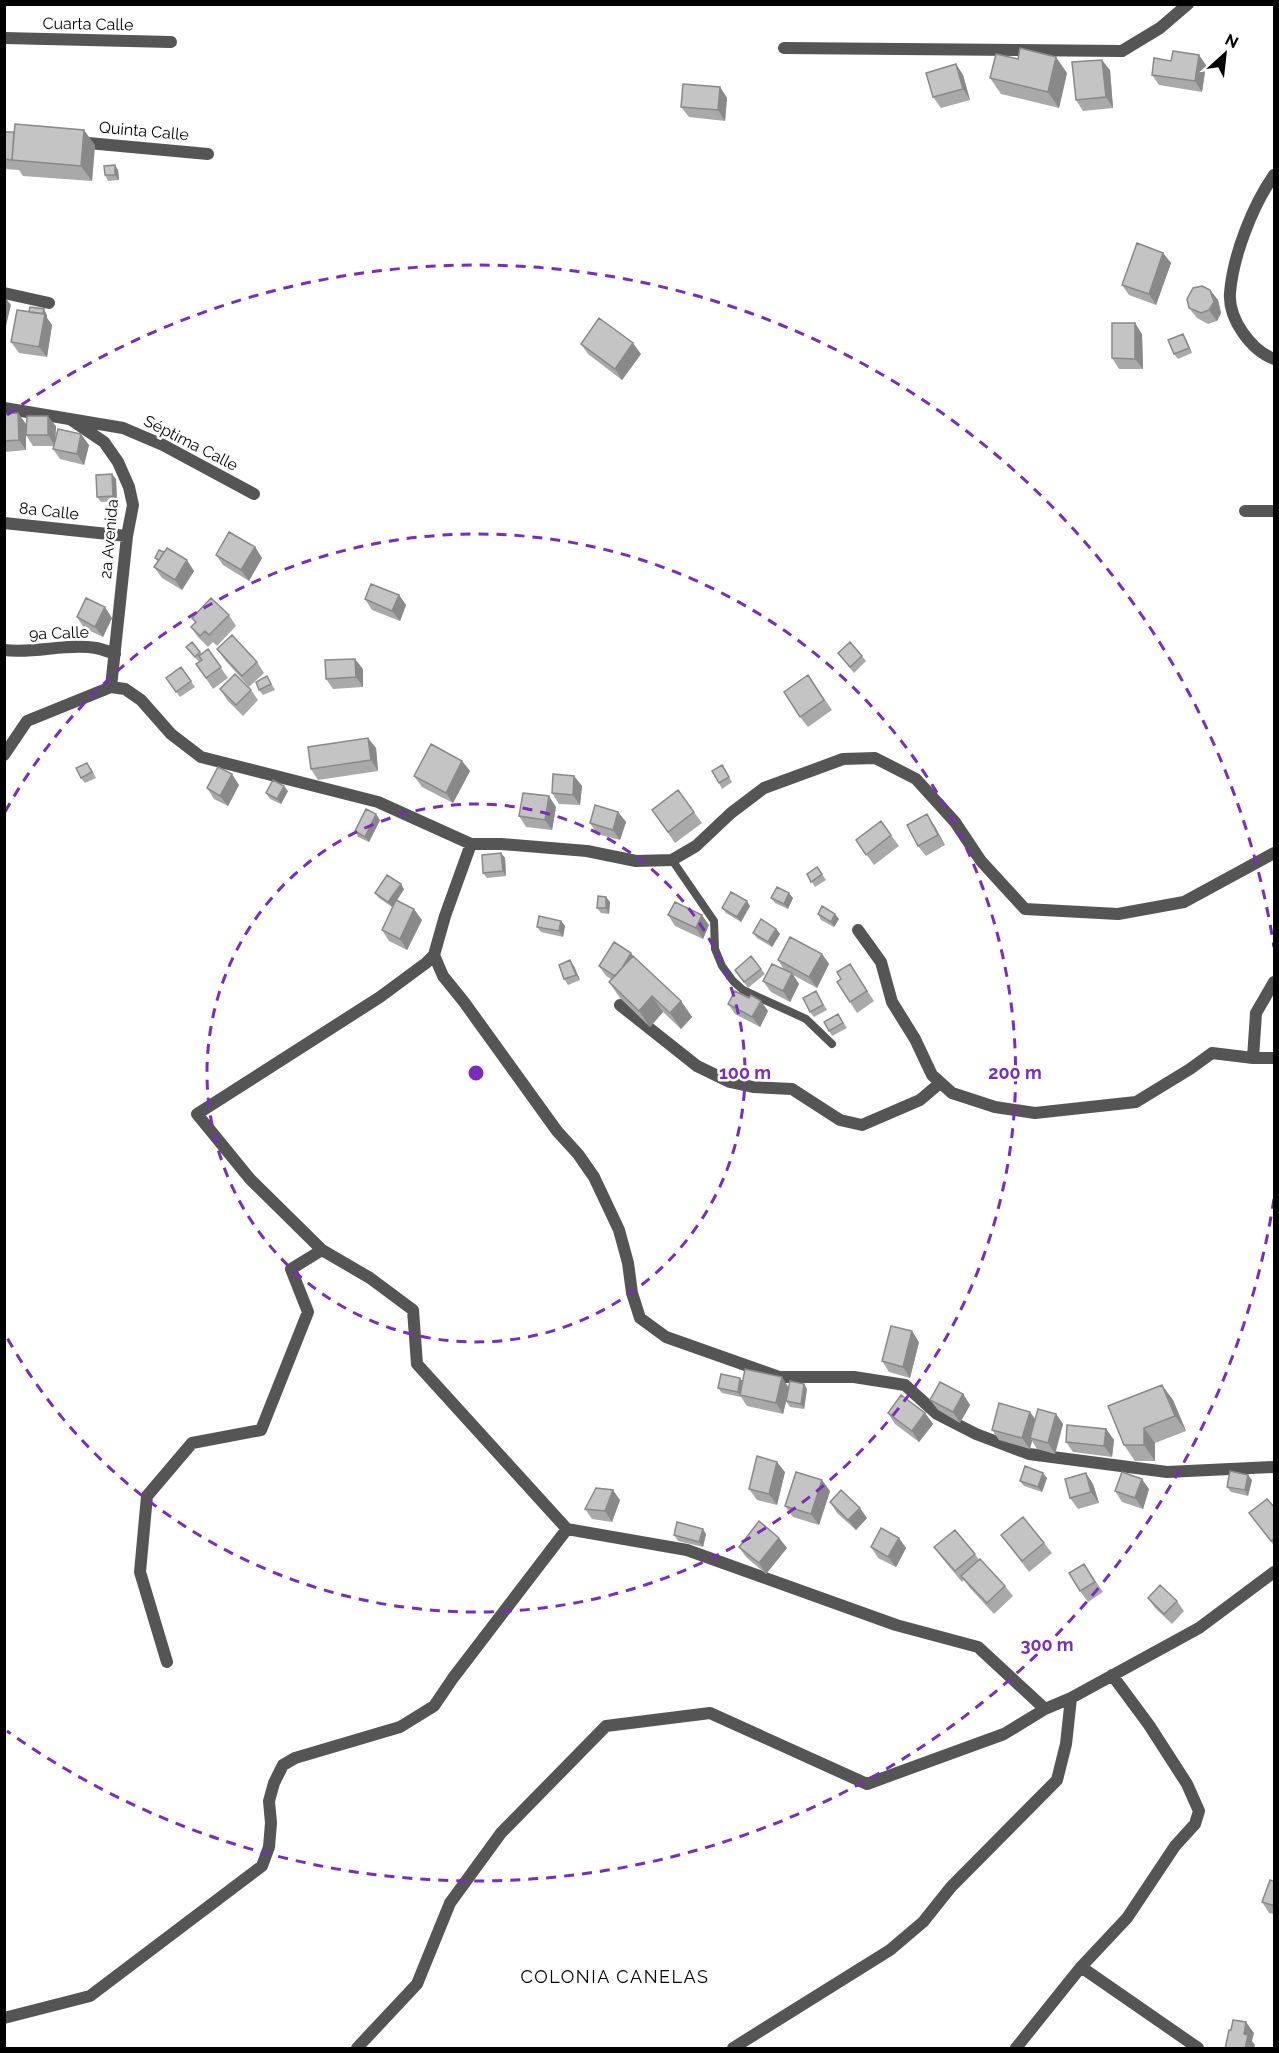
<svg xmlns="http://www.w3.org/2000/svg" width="1279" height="2053" font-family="Raleway,sans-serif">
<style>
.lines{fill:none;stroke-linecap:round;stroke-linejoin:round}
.lane{stroke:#555;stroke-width:8}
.street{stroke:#555;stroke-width:12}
.wall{fill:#a9a9a9}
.shaded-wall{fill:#898989}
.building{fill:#c4c4c4;stroke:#898989;stroke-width:1.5}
.ring{fill:none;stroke:#7b2cbf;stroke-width:3;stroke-dasharray:10 8}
.labels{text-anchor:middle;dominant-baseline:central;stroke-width:5;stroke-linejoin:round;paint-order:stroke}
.street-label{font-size:16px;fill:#000;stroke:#fff}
.neighbourhood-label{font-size:18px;letter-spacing:1.5px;fill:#000;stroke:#fff}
.centre{fill:#7b2cbf;stroke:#fff;stroke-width:3}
.ring-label{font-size:18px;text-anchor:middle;font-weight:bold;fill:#7b2cbf;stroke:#fff;stroke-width:5;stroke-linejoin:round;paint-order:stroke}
</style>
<rect width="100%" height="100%" fill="#fff"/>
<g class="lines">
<path class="lane" d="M672 860 714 921 715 949 722 966 733 981 743 990 806 1019 832 1044"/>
<path class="street" d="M4 38 171 42
M784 48 1122 51 1160 28 1188 4
M77 142 208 154
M1274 175C1253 205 1233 255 1230 293 1228 319 1251 350 1274 359
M4 293 49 303
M4 408 123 428 163 445 254 494
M70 419 104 442 118 462 129 487 133 505 127 536 111 687
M1245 511H1274
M4 523 127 536
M4 650C35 654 66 643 96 648 102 649 109 652 115 654
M4 755 27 721 111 687 125 689 141 700 171 734 201 757 378 802 471 844H501L587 851 636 861 672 860 696 846 731 813 764 788 843 759 875 758 916 779 955 822 981 861 1025 909 1118 914 1184 902 1274 853
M471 844 445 916 434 955 443 976 464 1002 557 1131 578 1154 594 1177 619 1230 628 1263 632 1293 640 1318 666 1337 779 1377H854L905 1385 937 1414 976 1434 1029 1454 1167 1472 1274 1467
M858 930 881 962 892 1002 915 1039 932 1075 952 1093 995 1107 1035 1113 1136 1102 1190 1069 1212 1053 1253 1058H1274
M434 955 426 963 380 997 197 1114 250 1179 322 1250 370 1278 413 1310 417 1364 567 1529 687 1550 896 1625 978 1647 1045 1709
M620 1005 697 1066 730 1082 753 1087 792 1089 840 1120 862 1125 920 1100 940 1083
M1253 1058 1256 1013 1274 982
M167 1662 140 1572 147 1496 192 1443 261 1430 308 1312 291 1269 322 1250
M1081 1967 1198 2048
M4 2018 90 1996 262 1866 269 1847 271 1823 269 1801 274 1783 283 1765 295 1758 400 1727 434 1706 453 1678 567 1529
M357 2048 417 1984 450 1903 501 1833 606 1726 710 1713 867 1784 1004 1734 1045 1709 1071 1698 1199 1628 1274 1572
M733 2048 890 1950 923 1922 951 1887 1057 1780 1066 1744 1071 1698
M1016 2048 1081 1967 1127 1918 1175 1846 1195 1824 1199 1811 1187 1784 1149 1725 1112 1675"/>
</g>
<path class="wall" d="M956 64 963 75 970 100 941 108 933 97Z
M1206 65 1202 92 1159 85 1152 75Z
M1110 70 1113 108 1083 111 1076 100Z
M1067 73 1059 108 1001 94 990 78Z
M720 87 727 98 725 121 689 117 681 107Z
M4 132 95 145 92 181 23 176 19 170 4 169Z
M118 170 119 180 108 181 105 175Z
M1163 253 1171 263 1156 305 1129 295 1122 285Z
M1210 290 1218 300 1221 313 1217 321 1208 324 1197 318 1189 308Z
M47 315V318L52 325 47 357 19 353 11 342Z
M1142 334 1143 369H1119L1112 358Z
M1186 339 1192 353 1178 359 1174 354Z
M581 344 641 354 622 380 588 354Z
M18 413 26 424V435L56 426 55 439 89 445 84 465 60 459 53 449V446H33L26 435V450L5 452 4 414Z
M116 479 117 501 101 502 97 497Z
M255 547 262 558 249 581 223 565 216 555Z
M155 558 194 571 182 590 162 578 154 567 158 562Z
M399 595 406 605 400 621 372 610 365 599Z
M229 615 236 626 217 646 213 642 208 647 198 637 191 627 195 623 192 618Z
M77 617 112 618 103 637 84 628Z
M192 642 202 654 208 649 228 678 213 689 196 664 202 660H201L199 662 186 647Z
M217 649 257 662 264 673 249 687 225 660Z
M838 653 862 656 866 661 854 673Z
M181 667 195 687 180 697 166 678Z
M363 669V687L333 689 326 679Z
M808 675 832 710 808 727 800 717Z
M267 676 275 690 263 695 259 690Z
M220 689 251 690 258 700 243 716 227 700Z
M376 748 378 771 318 780 311 769Z
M462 761 470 771 453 803 422 787 414 776Z
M722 765 732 782 722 789 719 783Z
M91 768 96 778 85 783 81 778Z
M574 776 582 786 580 805 559 804 552 793Z
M239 785 228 806 214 799 207 788Z
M678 790 702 823 675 843 652 810Z
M288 791 281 804 270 799 266 793Z
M556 807 552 830 526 827 519 816Z
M618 812 626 822 620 840 597 834 590 823Z
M380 820 369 842 358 837 355 831Z
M881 821 899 846 874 865 856 840Z
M934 825 945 845 926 856 918 846Z
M501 853 505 858 506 876 487 878 483 873Z
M817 867 826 880 815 887 807 874Z
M404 889 397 901 422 920 407 950 389 941 382 930 396 902 392 907 379 898 375 893Z
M606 897 610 902 609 914 601 913 597 908Z
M771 898H793L788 909 775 903Z
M750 906 741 922 726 913 722 908Z
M818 914 839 919 834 927 821 920Z
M668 915 709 925 703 939 675 926Z
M561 921 565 926 563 937 541 932 537 927Z
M776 929 780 934 772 947 757 938 753 933Z
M822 954 829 964 817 988 793 975 799 984 790 1002 771 992 763 981 784 970 778 960Z
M633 956 681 1001 692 1017 681 1029 663 1012 650 1027 620 998 609 982 611 979 606 976 599 966Z
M751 956 765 974 748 988 735 970Z
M850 964 874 1001 857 1013 850 1002Z
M574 966 580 980 568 985 564 979Z
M816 991 827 1010 814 1017 810 1012Z
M761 1001 768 1011 760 1027 735 1014 728 1004Z
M838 1014 847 1028 832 1036 829 1031Z
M919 1342 910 1378 889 1372 882 1361Z
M743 1381 789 1387 804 1384 807 1389 804 1409 790 1407 786 1401 787 1399 783 1414 747 1406 741 1397 722 1393 718 1388Z
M963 1394 970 1405 960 1423 938 1410 930 1400Z
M1173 1400 1186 1431 1155 1443V1461H1135L1124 1445Z
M1030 1412 1035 1419 1056 1414 1063 1424 1055 1454 1037 1449 1032 1441 1030 1449 999 1440 992 1430Z
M888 1413H925L933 1424 919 1442 895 1424Z
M1106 1429 1114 1440 1112 1457 1073 1452 1066 1442Z
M785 1472 777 1505 757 1500 749 1489Z
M1047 1478 1042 1492 1024 1486 1020 1481Z
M1252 1480 1248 1496 1231 1492 1227 1487Z
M1093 1484 1099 1503 1078 1509 1070 1498Z
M1149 1489 1143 1509 1122 1502 1115 1491Z
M830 1491 819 1525 793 1517 785 1506Z
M620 1500 612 1522 592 1519 585 1509Z
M830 1502 867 1518 856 1530 837 1513Z
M1275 1508V1547L1249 1513Z
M706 1534 703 1547 678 1541 674 1535Z
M1001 1535 1044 1543 1052 1553 1029 1572Z
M779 1538 787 1548 766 1574 746 1557 739 1547Z
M871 1547 906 1548 896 1567 878 1558Z
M934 1547 975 1554 979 1560 1005 1586 1013 1596 994 1614 969 1587 964 1580 962 1582 942 1558Z
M1084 1564 1103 1592 1088 1602 1080 1591Z
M1148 1598 1177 1601 1184 1611 1172 1624 1155 1608Z
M1275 1882V1914L1269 1913 1262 1902Z"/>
<path class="shaded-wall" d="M1199 55 1206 65 1202 92 1195 81Z
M1056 57 1067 73 1059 108 1048 92Z
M1102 60 1110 70 1113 108 1106 97Z
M956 64 963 75 970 100 963 89Z
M720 87 727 98 725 121 718 110Z
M84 130 95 145 92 181 81 166Z
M115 165 118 170 119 180 115 175Z
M1163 253 1171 263 1156 305 1149 294Z
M1210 290 1218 300 1221 313 1217 321 1209 310Z
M4 296 11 305 4 334Z
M44 309 47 315V318L52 325 47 357 39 347Z
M1135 323 1142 334 1143 369 1135 359Z
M1183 334 1186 339 1192 353 1189 348Z
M633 343 641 354 622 380 615 369Z
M18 413 26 424V450L19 440Z
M48 416 56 426 55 446 48 435Z
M81 434 89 445 84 465 77 454Z
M112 474 116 479 117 501 113 496Z
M255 547 262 558 249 581 241 570Z
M187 560 194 571 182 590 175 580Z
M399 595 406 605 400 621 392 611Z
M105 607 112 618 103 637 95 627Z
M355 659 363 669V687L356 677Z
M368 738 376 748 378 771 371 760Z
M462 761 470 771 453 803 446 793Z
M232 774 239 785 228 806 220 796Z
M574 776 582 786 580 805 573 795Z
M284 786 288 791 281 804 277 799Z
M549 796 556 807 552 830 545 820Z
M618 812 626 822 620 840 613 830Z
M376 814 380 820 369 842 365 837Z
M927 814 934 825 945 845 938 835Z
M501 853 505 858 506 876 503 871Z
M401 884 404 889 392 907 388 902Z
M789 893 793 898 788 909 784 904Z
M606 897 610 902 609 914 606 908Z
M747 901 750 906 741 922 737 917Z
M414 909 422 920 407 950 400 939Z
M835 914 839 919 834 927 831 922Z
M702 915 709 925 703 939 696 928Z
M561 921 565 926 563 937 559 931Z
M776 929 780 934 772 947 768 942Z
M631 953 639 964 616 977Z
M822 954 829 964 817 988 809 977Z
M570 960 574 966 580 980 576 975Z
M792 973 799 984 790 1002 783 991Z
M652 996 663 1012 650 1027 639 1011Z
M681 1001 692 1017 681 1029 670 1013Z
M761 1001 768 1011 760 1027 752 1017Z
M912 1331 919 1342 910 1378 903 1367Z
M782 1377 789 1388 783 1414 776 1403Z
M740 1378 744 1383 740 1395 738 1392Z
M804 1384 807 1389 804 1409 801 1404Z
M1162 1385 1173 1400 1186 1431 1175 1416Z
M963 1394 970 1405 960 1423 953 1412Z
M1030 1412 1037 1422 1030 1438 1032 1441 1030 1449 1022 1438Z
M925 1413 933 1424 919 1442 912 1431Z
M1056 1414 1063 1424 1055 1454 1048 1443Z
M1144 1428 1155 1443V1461L1144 1445Z
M1106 1429 1114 1440 1112 1457 1104 1446Z
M777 1462 785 1472 777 1505 769 1494Z
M1043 1473 1047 1478 1042 1492 1038 1487Z
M1086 1473 1093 1484 1099 1503 1091 1492Z
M1248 1475 1252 1480 1248 1496 1245 1490Z
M1142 1479 1149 1489 1143 1509 1135 1498Z
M822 1480 830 1491 819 1525 811 1514Z
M613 1490 620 1500 612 1522 605 1511Z
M860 1508 867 1518 856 1530 848 1520Z
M703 1529 706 1534 703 1547 699 1542Z
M779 1538 787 1548 766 1574 759 1563Z
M899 1538 906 1548 896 1567 888 1557Z
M1246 2022 1254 2033 1252 2041 1255 2045 1254 2049H1245L1244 2034Z"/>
<path class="building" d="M1020 48 1056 57 1048 92 990 78 996 54 1018 59Z
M1173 51 1199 55 1195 81 1152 75 1154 58 1171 61Z
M1102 60 1106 97 1076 100 1072 62Z
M956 64 963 89 933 97 926 73Z
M683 84 720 87 718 110 681 107Z
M15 124 84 130 81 166 12 160Z
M4 132H14L12 160 4 159Z
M115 165V175H105L104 166Z
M1137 243 1163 253 1149 294 1122 285Z
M1202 286 1210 290 1214 302 1209 310 1201 313 1189 308 1187 299 1193 288Z
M30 307 44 309 43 314 29 312Z
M17 310 45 314 39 347 11 342Z
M599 318 633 343 615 369 581 344Z
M1112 323H1135V359L1112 358Z
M1183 334 1189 348 1174 354 1168 340Z
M18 413 19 440 4 441V414Z
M27 416H48V435H26Z
M58 429 81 434 77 454 53 449Z
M112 474 113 496 97 497 96 475Z
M229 532 255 547 241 570 216 555Z
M167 548 187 560 175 580 154 567Z
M159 550 164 552 159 560 155 558Z
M371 584 399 595 392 611 365 599Z
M86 598 105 607 95 627 77 617Z
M211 598 229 615 209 635 205 631 200 636 191 627 196 622 192 618Z
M232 635 257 662 242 676 217 649Z
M192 642 200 652 195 657 186 647Z
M850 642 862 656 850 667 838 653Z
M208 649 221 667 206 678 196 664 202 660 199 656Z
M355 659 356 677 326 679 325 660Z
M181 667 191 681 176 692 166 678Z
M235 674 251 690 236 705 220 689Z
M808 675 824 700 800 717 784 692Z
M267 676 271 684 259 690 256 682Z
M368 738 371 760 311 769 308 747Z
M431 744 462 761 446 793 414 776Z
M87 763 92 772 81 778 76 768Z
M722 765 729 777 719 783 712 771Z
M218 767 232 774 220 796 207 788Z
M553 774 574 776 573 795 552 793Z
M273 780 284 786 277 799 266 793Z
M678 790 694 812 668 832 652 810Z
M523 793 549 796 545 820 519 816Z
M595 805 618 812 613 830 590 823Z
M366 809 376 814 365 837 355 831Z
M927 814 938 835 918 846 907 825Z
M881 821 891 835 866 855 856 840Z
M501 853 503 871 483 873 482 855Z
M817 867 822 874 811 882 807 874Z
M387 875 401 884 388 902 375 893Z
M777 887 789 893 784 904 771 898Z
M731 892 747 901 737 917 722 908Z
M598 896 606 897V908H597Z
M396 900 414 909 400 939 382 930Z
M675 902 702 915 696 928 668 915Z
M822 906 835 914 831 922 818 914Z
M539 916 561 921 559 931 537 927Z
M761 919 776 929 768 942 753 933Z
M790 937 822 954 809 977 778 960Z
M614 942 631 953 622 968 615 976 599 966Z
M633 956 681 1001 670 1013 652 996 639 1011 609 982Z
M751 956 761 969 744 982 735 970Z
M570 960 576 975 564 979 559 965Z
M772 964 792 973 783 991 763 981Z
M850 964 867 991 850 1002 837 982 841 979 837 972Z
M735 991 749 998 751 995 761 1001 752 1017 728 1004Z
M816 991 823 1005 810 1012 803 998Z
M838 1014 843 1023 829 1031 824 1022Z
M891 1326 912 1331 903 1367 882 1361Z
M745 1369 782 1377 776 1403 740 1395Z
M721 1374 740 1378 738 1392 718 1388Z
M790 1381 804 1384 801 1404 786 1401Z
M940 1382 963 1394 953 1412 930 1400Z
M1162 1385 1175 1416 1144 1428V1445H1124L1108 1406Z
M901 1395 925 1413 912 1431 888 1413Z
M999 1403 1030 1412 1022 1438 992 1430Z
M1038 1409 1056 1414 1048 1443 1030 1438Z
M1067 1425 1106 1429 1104 1446 1066 1442Z
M757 1456 777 1462 769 1494 749 1489Z
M1025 1466 1043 1473 1038 1487 1020 1481Z
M1230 1471 1248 1475 1245 1490 1227 1487Z
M796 1472 822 1480 811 1514 785 1506Z
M1122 1472 1142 1479 1135 1498 1115 1491Z
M1086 1473 1091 1492 1070 1498 1065 1479Z
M596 1488 613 1490 605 1511 585 1509Z
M841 1490 860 1508 848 1520 830 1502Z
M1267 1499 1275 1508V1538L1271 1541 1249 1513Z
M1023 1517 1044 1543 1022 1561 1001 1535Z
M759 1521 779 1538 759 1563 739 1547Z
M677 1522 703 1529 699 1542 674 1535Z
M881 1528 899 1538 888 1557 871 1547Z
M955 1530 975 1554 955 1571 934 1547Z
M980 1559 1005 1586 987 1603 961 1576Z
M1084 1564 1095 1582 1080 1591 1069 1573Z
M1160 1585 1177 1601 1164 1614 1148 1598Z
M1270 1880 1275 1882V1906L1262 1902Z
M1233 2020 1246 2022 1244 2034 1248 2035 1245 2049H1225L1229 2030H1231Z"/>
<g class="ring">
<circle cx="476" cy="1073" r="269"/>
<path d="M5 812A539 539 0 1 1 5 1334"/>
<path d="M1274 1199A808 808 0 0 1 7 1731M7 415A808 808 0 0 1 1274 947"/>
</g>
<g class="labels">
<g class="street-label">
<text transform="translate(88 24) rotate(1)">Cuarta Calle</text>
<text transform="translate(144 131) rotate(5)">Quinta Calle</text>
<text transform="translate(191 443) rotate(27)">Séptima Calle</text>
<text transform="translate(49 511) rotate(6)">8a Calle</text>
<text transform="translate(109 539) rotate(-85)">2a Avenida</text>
<text transform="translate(59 633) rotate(-2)">9a Calle</text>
</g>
<g class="neighbourhood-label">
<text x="615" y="1976">COLONIA CANELAS</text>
</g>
</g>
<circle cx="476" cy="1073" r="9" class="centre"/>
<g class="ring-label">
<text x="745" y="1079">100 m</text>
<text x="1015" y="1079">200 m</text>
<text x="1047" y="1651">300 m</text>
</g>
<rect width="1279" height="2053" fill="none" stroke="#000000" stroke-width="12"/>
<g transform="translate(1225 54) rotate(27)" stroke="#ffffff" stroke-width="4.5" paint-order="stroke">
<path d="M0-4.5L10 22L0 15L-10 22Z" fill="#000000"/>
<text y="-9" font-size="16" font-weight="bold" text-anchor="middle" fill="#000000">N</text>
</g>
</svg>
